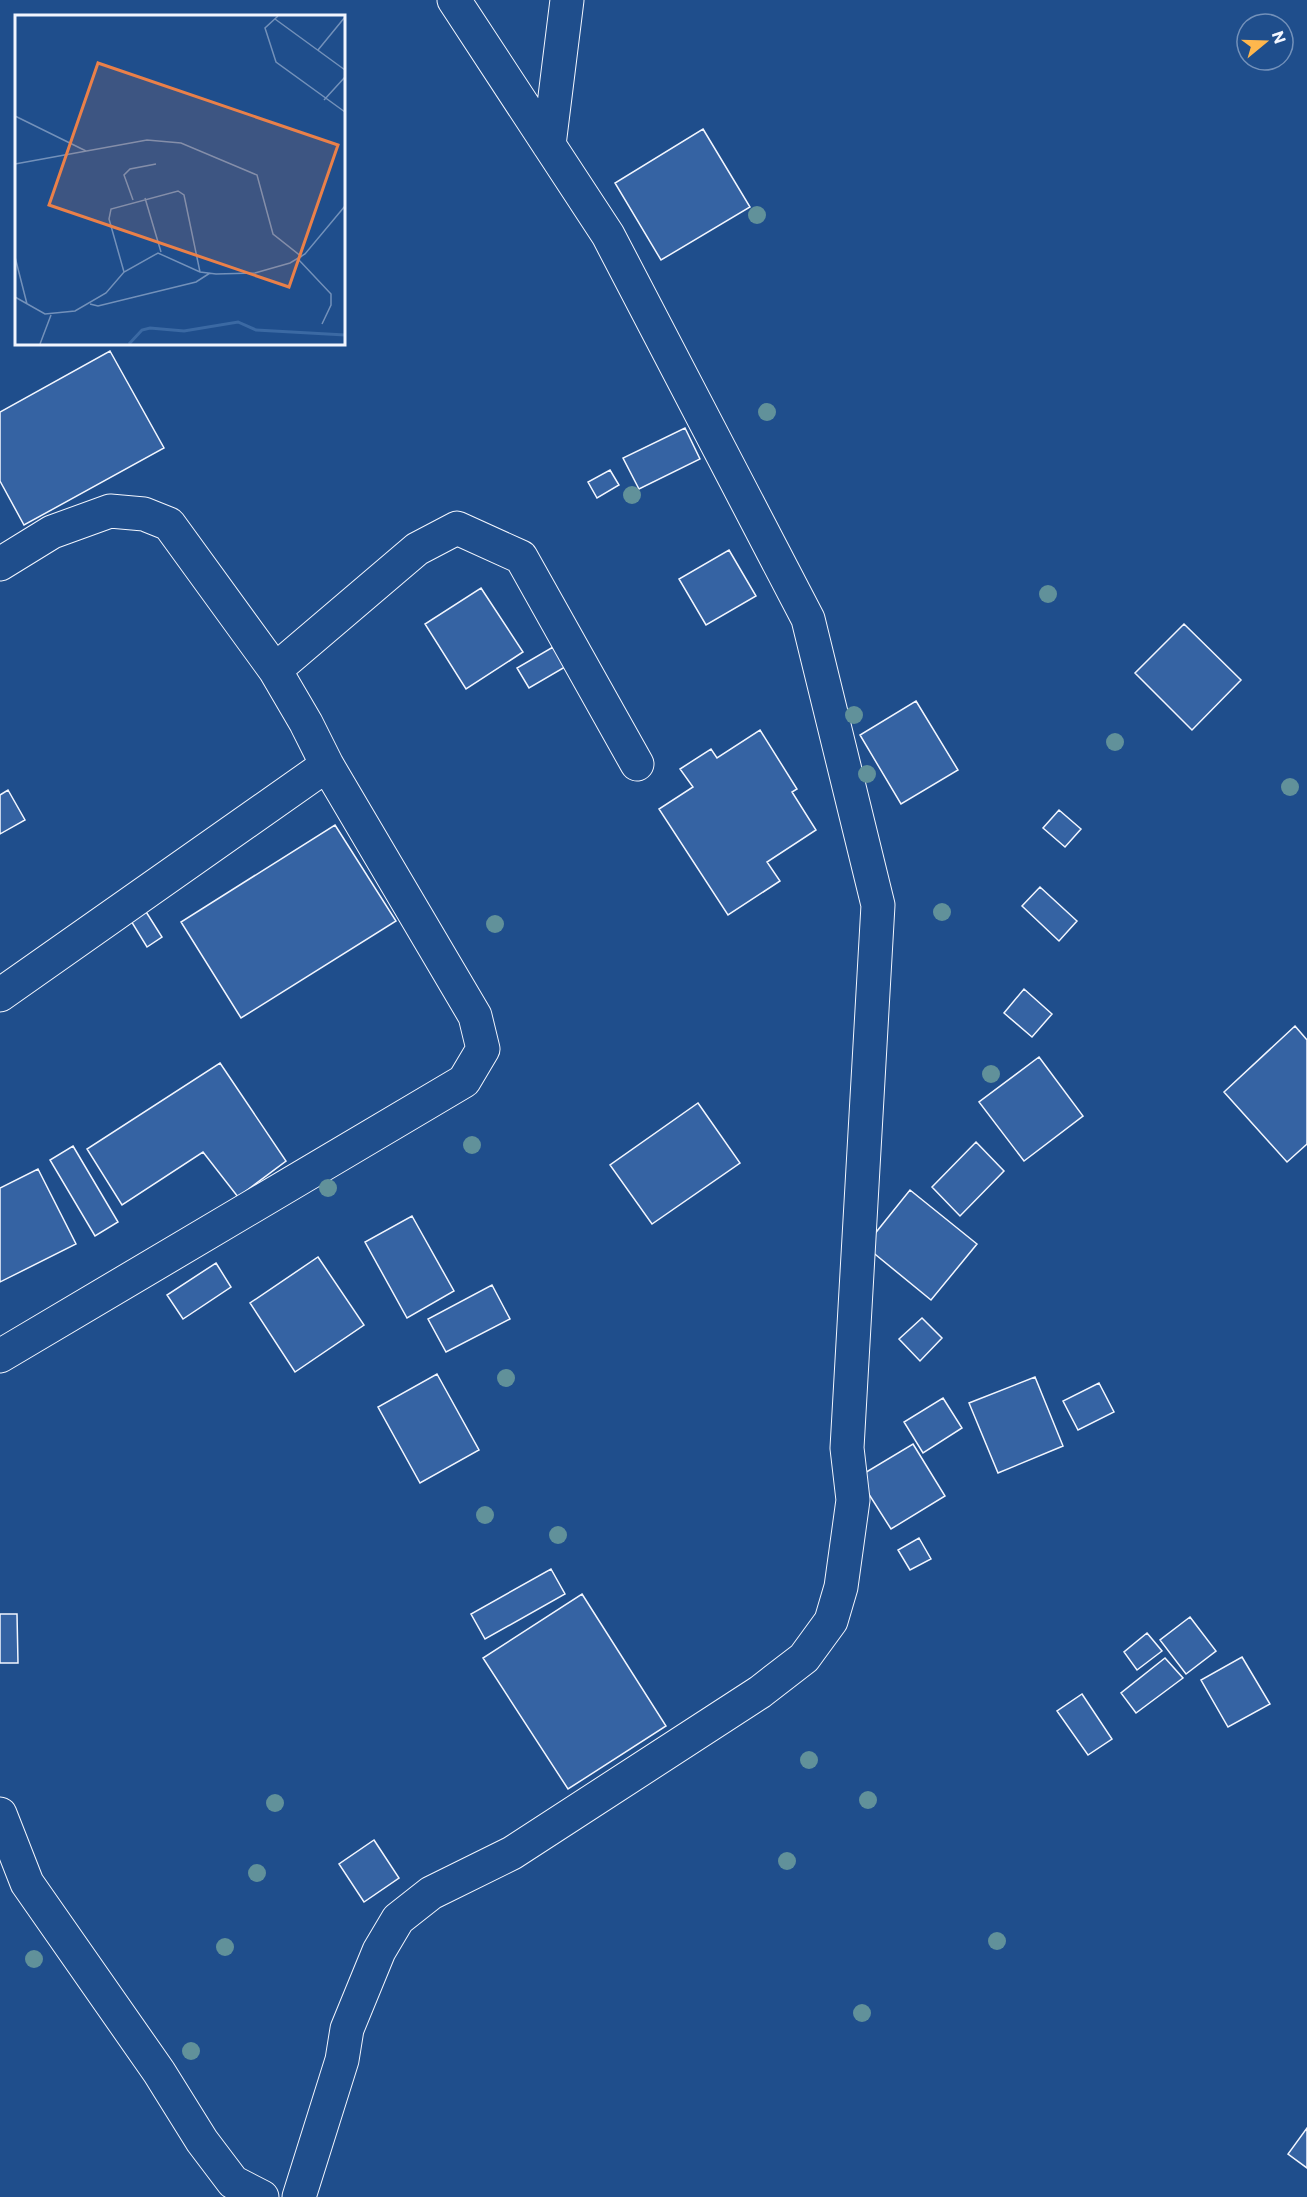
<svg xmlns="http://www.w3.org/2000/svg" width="1307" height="2197" font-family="Commissioner,sans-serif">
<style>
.building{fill:#3563a3;stroke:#f2f6ff;stroke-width:1.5}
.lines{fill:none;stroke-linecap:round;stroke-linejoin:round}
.minor-casing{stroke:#f2f6ff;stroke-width:35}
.tertiary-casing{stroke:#f2f6ff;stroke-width:35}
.minor{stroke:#1f4e8c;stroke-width:33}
.tertiary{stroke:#1f4e8c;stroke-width:33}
.tree{fill:#61919a}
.inset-river{fill:none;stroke:#3b69a3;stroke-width:3}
.inset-road{fill:none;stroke:#7391ba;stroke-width:1.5}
.view{fill:#ea8049;fill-opacity:0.15;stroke:#ea8049;stroke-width:3}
.inset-edge{fill:none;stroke:#f2f6ff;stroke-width:3}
</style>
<rect width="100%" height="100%" fill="#1f4e8c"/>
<path class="building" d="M703 129 750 207 661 260 615 183Z
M110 351 164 448 24 525 0 481V412Z
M685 428 700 459 639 489 623 458Z
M610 470 619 485 597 498 588 482Z
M729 550 756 596 706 625 679 579Z
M481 588 523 652 466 689 425 624Z
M1184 624 1241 680 1192 730 1135 673Z
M553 647 565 667 529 688 517 668Z
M916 701 958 770 901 804 860 735Z
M760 730 797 789 792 792 816 830 767 862 780 881 728 915 659 809 693 787 680 769 711 749 717 758Z
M8 790 25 820 0 834V795Z
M1059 810 1081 829 1065 847 1043 828Z
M335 825 396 921 241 1018 181 922Z
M1040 887 1077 921 1059 941 1022 906Z
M143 907 162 937 147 947 128 916Z
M1024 989 1052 1014 1032 1037 1004 1013Z
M1295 1026 1307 1040V1144L1287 1162 1224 1092Z
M1039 1057 1083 1116 1024 1161 979 1102Z
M220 1063 286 1161 238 1197 203 1152 122 1205 87 1149Z
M698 1103 740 1163 652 1224 610 1165Z
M976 1142 1004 1171 960 1216 932 1187Z
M73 1146 118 1222 95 1236 50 1160Z
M38 1169 76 1244 0 1282V1188Z
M910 1190 977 1244 931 1300 865 1246Z
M412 1216 454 1291 407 1318 365 1242Z
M318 1257 364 1325 295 1372 250 1303Z
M216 1263 231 1287 183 1319 167 1295Z
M492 1285 510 1319 446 1352 428 1319Z
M922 1318 942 1338 920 1361 899 1339Z
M437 1374 479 1450 420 1483 378 1407Z
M1035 1377 1063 1446 998 1473 969 1403Z
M1099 1383 1114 1412 1078 1430 1063 1401Z
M943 1398 962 1428 923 1453 904 1422Z
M913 1444 945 1496 891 1529 858 1477Z
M919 1538 931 1559 910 1570 898 1550Z
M551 1569 565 1594 485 1639 471 1614Z
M582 1594 666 1726 568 1789 483 1658Z
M0 1614H17L18 1663H0Z
M1190 1617 1216 1651 1186 1674 1160 1640Z
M1147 1633 1162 1651 1137 1670 1124 1652Z
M1242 1657 1270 1704 1228 1727 1201 1680Z
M1165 1658 1183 1678 1136 1713 1121 1693Z
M1082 1694 1112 1739 1088 1755 1057 1711Z
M374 1840 399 1878 364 1902 339 1864Z
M1307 2128V2168L1288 2154Z"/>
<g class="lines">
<defs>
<path id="minor" d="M549 145 567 0
M0 564 52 532 110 511 144 514 169 524 275 670 306 723 327 765 475 1016 483 1049 464 1081 0 1356
M275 670 417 549 457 528 521 557 637 764
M0 995 327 765
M299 2197 342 2060 347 2029 379 1951 398 1919 431 1893 512 1853 760 1692 804 1658 831 1621 841 1587 853 1500 847 1448 878 905 808 619 608 235 454 0"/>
<path id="tertiary" d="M0 1814 27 1883 159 2072 202 2141 233 2182 262 2197"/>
</defs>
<use href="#minor" class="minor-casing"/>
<use href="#tertiary" class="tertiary-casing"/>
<use href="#minor" class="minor"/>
<use href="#tertiary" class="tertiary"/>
</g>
<g class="tree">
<circle cx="757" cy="215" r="9"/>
<circle cx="767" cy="412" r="9"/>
<circle cx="632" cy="495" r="9"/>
<circle cx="1048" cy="594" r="9"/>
<circle cx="854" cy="715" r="9"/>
<circle cx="1115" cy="742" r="9"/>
<circle cx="867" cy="774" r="9"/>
<circle cx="1290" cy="787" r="9"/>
<circle cx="942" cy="912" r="9"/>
<circle cx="495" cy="924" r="9"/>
<circle cx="991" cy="1074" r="9"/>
<circle cx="472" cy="1145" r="9"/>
<circle cx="328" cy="1188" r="9"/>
<circle cx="506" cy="1378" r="9"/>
<circle cx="485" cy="1515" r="9"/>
<circle cx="558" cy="1535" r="9"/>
<circle cx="809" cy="1760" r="9"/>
<circle cx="868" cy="1800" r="9"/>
<circle cx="275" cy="1803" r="9"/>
<circle cx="787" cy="1861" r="9"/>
<circle cx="257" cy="1873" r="9"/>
<circle cx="997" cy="1941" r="9"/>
<circle cx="225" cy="1947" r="9"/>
<circle cx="34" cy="1959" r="9"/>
<circle cx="862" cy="2013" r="9"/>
<circle cx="191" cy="2051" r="9"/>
</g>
<g transform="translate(15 15)">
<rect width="330" height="330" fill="#1f4e8c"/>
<path class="inset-river" d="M114 329 127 315 135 313 169 316 223 307 241 315 330 320"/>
<path class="inset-road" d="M263 1 250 13 261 47 330 97M260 4 330 55M303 35 330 2M309 85 330 62M0 101 71 136M0 149 132 125 166 128 242 160 258 219 287 242M130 183 146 237M118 185 109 160 115 154 141 149M0 242 12 289M283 244 316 279V290L307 309M109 257 94 204 96 194 163 176 169 180 185 257M0 282 30 299 60 296 91 278 109 257 143 238 185 257 201 259 240 258 275 248 290 239 330 191M75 289 83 291 181 267 195 258M25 329 36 300"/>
<path class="view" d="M83 48 323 130 274 272 34 190Z"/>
<rect width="330" height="330" class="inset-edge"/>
</g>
<g transform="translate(1265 42) rotate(71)"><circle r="28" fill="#1f4e8c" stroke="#7391ba" stroke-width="1.5"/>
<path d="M0-4.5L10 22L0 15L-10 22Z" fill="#ffb74d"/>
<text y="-9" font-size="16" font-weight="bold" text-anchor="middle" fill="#f2f6ff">N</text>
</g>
</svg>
